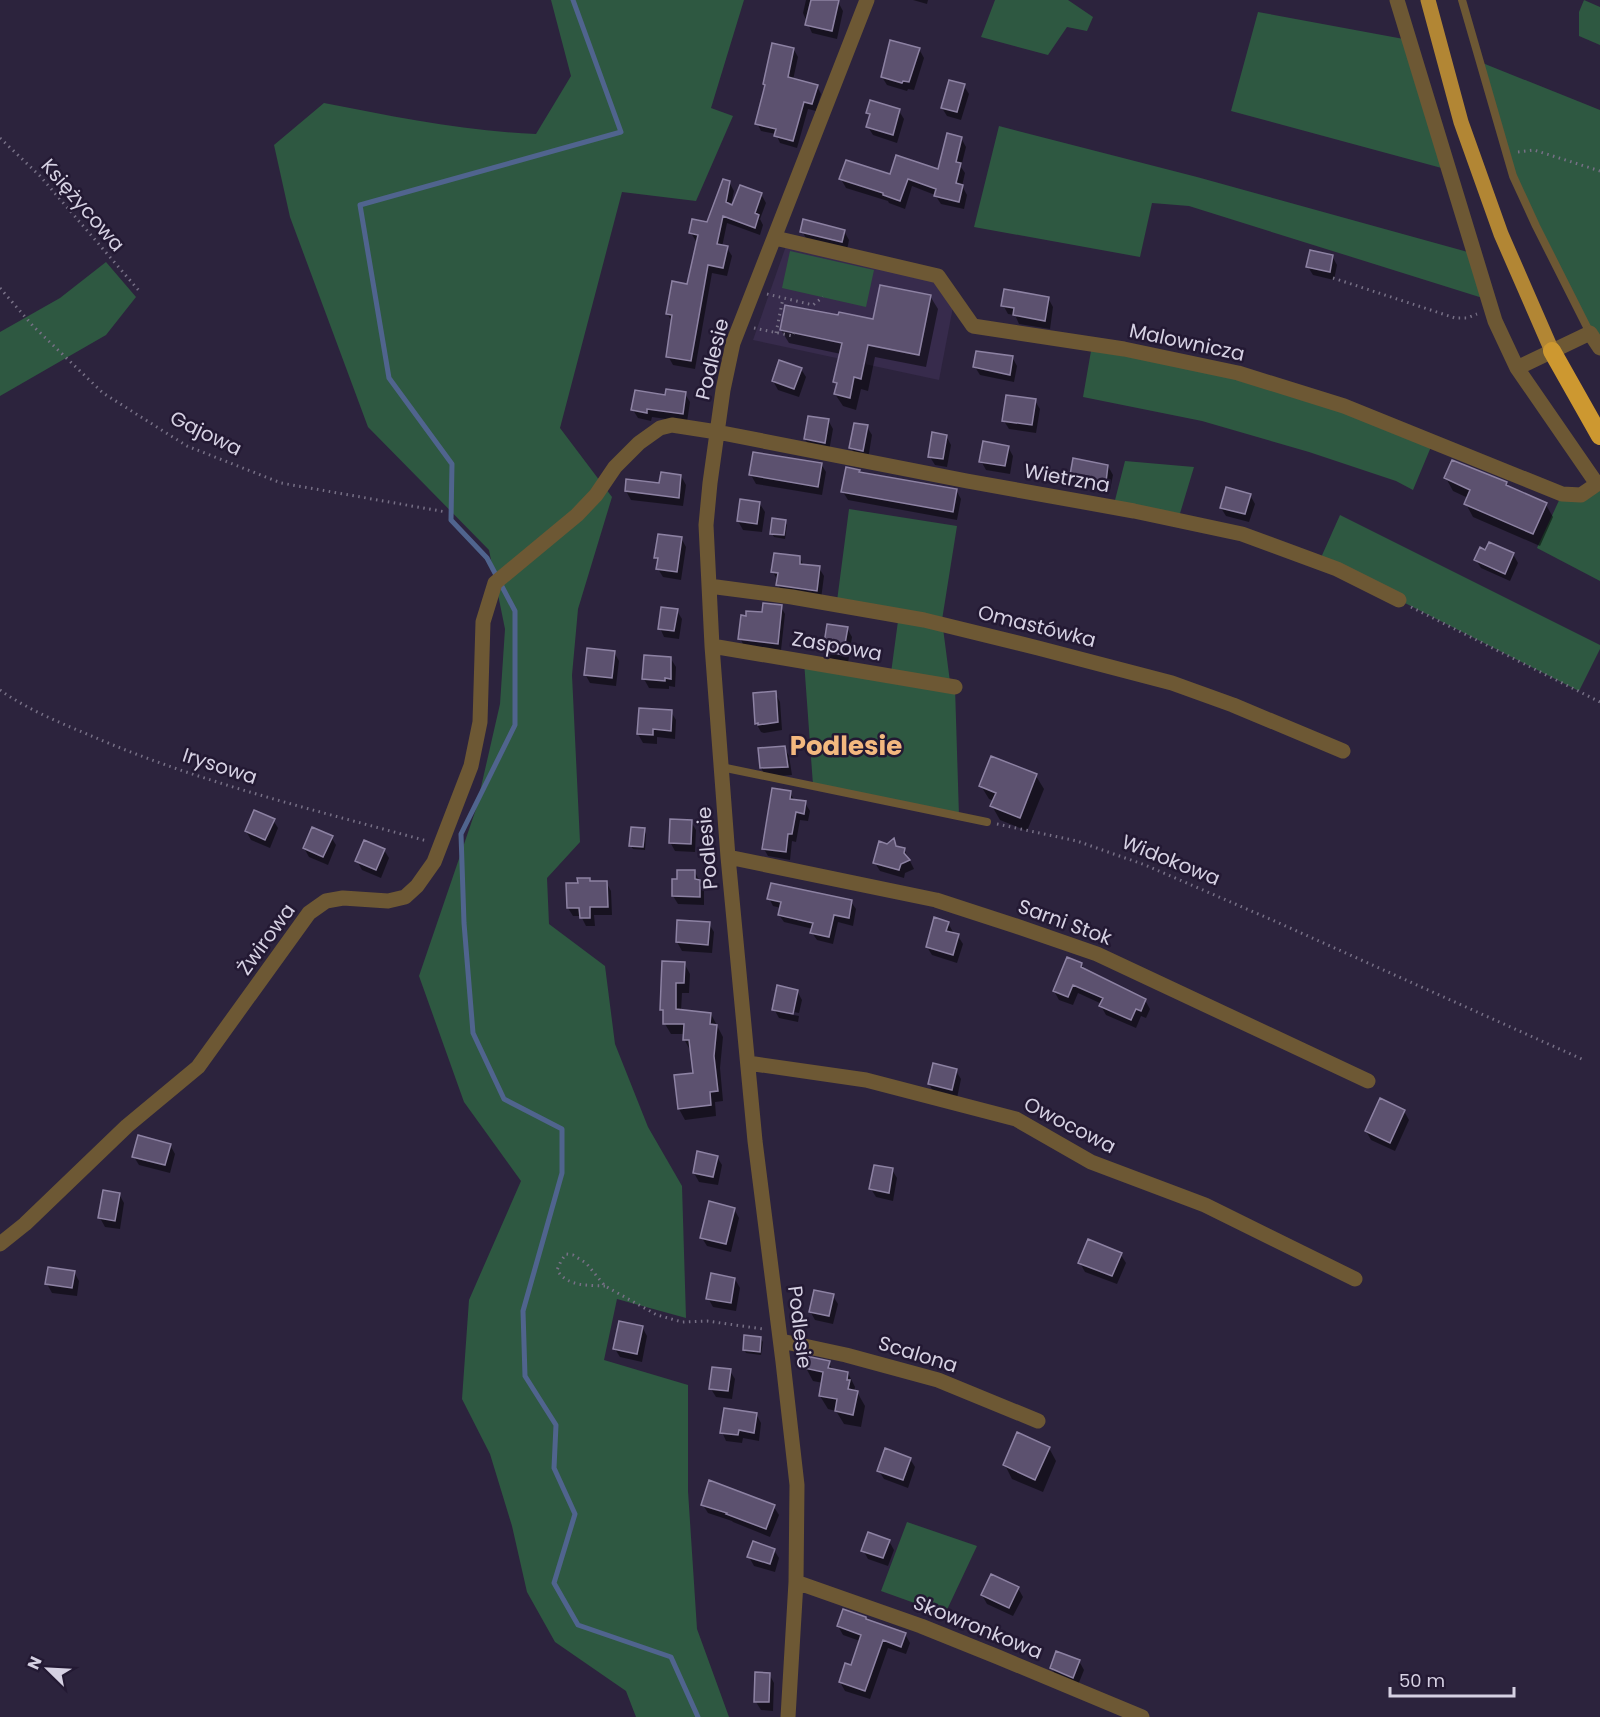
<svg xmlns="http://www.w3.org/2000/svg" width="1600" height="1717" font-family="Poppins,sans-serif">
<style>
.built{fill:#372b4c}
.green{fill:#2e5841}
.shadow{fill:#0007}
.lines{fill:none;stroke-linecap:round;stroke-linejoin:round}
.stream{stroke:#50648e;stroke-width:5}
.building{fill:#5c516f;stroke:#8d82a3;stroke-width:1.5}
.path{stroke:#777086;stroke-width:3;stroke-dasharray:1.5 4.5;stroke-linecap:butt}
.lane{stroke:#6d5834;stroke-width:8}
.street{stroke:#6d5834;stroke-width:15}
.primary{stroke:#b28634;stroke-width:15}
.highway{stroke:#cd9830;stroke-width:18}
.labels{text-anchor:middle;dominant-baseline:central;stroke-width:5;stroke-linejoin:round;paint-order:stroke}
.street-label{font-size:20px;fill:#d6d1e3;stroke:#231933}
.district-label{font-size:26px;font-weight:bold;fill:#f3b87f;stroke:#231933}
</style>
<rect width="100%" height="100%" fill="#2c233d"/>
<path class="built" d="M786 246 935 279 953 307 939 380 753 340Z"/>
<path class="green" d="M551 0H744L711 108 733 116 696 201 622 192 560 428 612 497 578 609 572 675 580 842 547 878 549 924 605 966 615 1044 648 1127 682 1186 686 1318 617 1299 604 1360 688 1385V1491L697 1629 729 1717H636L626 1691 555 1642 527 1592 512 1526 490 1454 462 1399 469 1300 521 1181 464 1102 419 976 476 809 500 704 505 629 489 550 368 427 290 217 274 145 324 103C395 117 465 131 536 134L571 76Z
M995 0H1068L1093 17 1087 31 1067 27 1048 55 981 37Z
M1584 0 1600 7V45L1579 36V12Z
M1258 12 1409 40 1449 170 1231 111Z
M1480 62 1600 110V348L1513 176Z
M999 126 1197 177 1475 254 1489 300 1189 206 1152 203 1140 257 974 227Z
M790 251 874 270 866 307 782 288Z
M106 262 136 297 106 335 0 396V332L60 298Z
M1091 351 1238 373 1433 442 1413 490 1396 481 1309 452 1202 421 1083 397Z
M1125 461 1194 467 1178 520 1113 508Z
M1600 489V581L1537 548 1562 494Z
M849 509 957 526 942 620 837 601Z
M1340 515 1600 645V649L1579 691 1399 600 1319 562Z
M898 621 943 628 950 682 891 673Z
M804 661 955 687 959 816 813 785Z
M907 1522 977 1546 945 1614 881 1591Z"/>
<path class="shadow" d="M806 0H828L838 2 843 11 837 39 812 33 803 13Z
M913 0H928L927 4Z
M919 49 924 58 914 90 908 89 907 91 887 85 882 77Z
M794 50 798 57 793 80 817 86 821 94 816 111 808 109 797 148 780 143 776 134 761 131 757 123Z
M964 86 969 94 961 120 947 116 942 108Z
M899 111 904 119 897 143 873 135 868 127 870 117 868 113Z
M961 138 966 147 961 167 965 173 962 186 967 195 964 209 941 204 935 195 912 186 905 209 889 203 888 201 846 188 841 179 939 171Z
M729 182 734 191 730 210 761 194 766 203 760 219 763 225 760 235 727 223 722 247 727 248 732 256 727 276 712 273 695 369 673 365 668 356 672 322 667 313 689 286 698 242 696 241 691 233 708 223Z
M802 231H844L849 240 847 250 807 240Z
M1332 256 1337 265 1334 280 1313 275 1308 267Z
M930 296 938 309 926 367 875 357 868 391 861 389 856 410 843 406 835 394 837 386 835 382 841 354 789 343 781 330 839 317 874 321Z
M1048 298 1053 307 1050 329 1019 324 1015 315 1008 314 1003 305Z
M1012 357 1017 366 1014 382 980 375 975 367Z
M801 369 806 377 799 397 778 390 773 381Z
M685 394 690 402 687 422 652 417 651 421 638 418 633 410 666 397Z
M1035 401 1040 409 1036 433 1009 429 1004 421Z
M828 420 833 429 829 451 810 447 805 439Z
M867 427 872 435 868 459 856 456 851 448Z
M946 436 951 445 947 467 935 465 930 457Z
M1008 447 1013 456 1010 474 986 470 981 461Z
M821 464 826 472 822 495 756 484 751 475Z
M1108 466 1113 475 1110 490 1077 484 1072 475Z
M859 471 860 473 956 490 961 499 957 520 848 500 843 492Z
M681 476 686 485 683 506 631 500 626 491 660 485Z
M1446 478 1506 484 1509 488 1546 505 1553 517 1540 546 1473 517 1466 504 1468 498 1453 491Z
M1250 495 1255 504 1249 522 1226 516 1221 508Z
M760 504 765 512 762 532 743 530 738 521Z
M785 522 787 525 785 539 774 537 772 533Z
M681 538 686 547 681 580 663 577 658 569 659 562 656 557Z
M1486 552 1513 554 1518 563 1510 581 1481 568 1476 560Z
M800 558 804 566 819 568 824 576 821 599 783 593 778 585V581L773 572Z
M781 607 785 614 781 650 744 646 740 638Z
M677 611 682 619 679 639 664 637 660 628Z
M847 628 852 637 848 663 829 658 824 650Z
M614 652 619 661 616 686 590 683 585 674Z
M671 659 676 667 675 687 669 686V689L649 688 644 679Z
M775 693 780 702 782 730 764 733 761 732 756 723Z
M671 712 676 720 675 739 657 737V744L643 743 638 734Z
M784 747 789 756 792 775 766 777 761 768 759 750Z
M1036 776 1044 789 1027 831 1000 820 992 806 994 801 989 799 981 786Z
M790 793 795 801 805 803 810 811 808 821 800 820 796 842 792 841 790 860 768 856 764 849Z
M273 820 278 828 270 848 251 840 246 831Z
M691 822 696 830 695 852 675 851 670 842Z
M644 830 646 834 645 850 633 849 631 846Z
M331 837 336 845 328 865 309 857 304 848Z
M894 840 898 848 904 849 914 869 905 873 904 878 880 871 875 863 887 845Z
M384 850 389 858 381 878 362 870 357 861Z
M695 872 704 890V905L678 904 673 896Z
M589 879 591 883 606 882 611 891 612 915H594L595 926H586L581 916H573L568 908 579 884Z
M769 898 851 902 856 909 853 926 838 922 833 944 817 940 812 933 813 929 784 922 779 915 781 908 773 906Z
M948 923 953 932 952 934 958 936 963 944 957 963 932 955 927 947Z
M709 924 714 932 712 953 682 951 677 942Z
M684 963 690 974 689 993H682L681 1011 711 1014 723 1037 720 1068 723 1101 715 1102 716 1116 685 1120 679 1109 694 1074 690 1050 684 1039 685 1034H671L665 1024V1016L661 1009Z
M1081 964 1085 970 1145 1000 1150 1009 1146 1018 1141 1016 1136 1028 1106 1015 1101 1006 1102 1004 1078 993 1073 1005 1059 1000 1054 991Z
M797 991 802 1000 799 1013 778 1009V1012L799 1016 798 1022 779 1018 774 1009Z
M956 1071 961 1079 957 1098 934 1093 929 1084Z
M1404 1111 1409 1120 1395 1151 1371 1140 1366 1131Z
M170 1145 175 1154 170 1173 139 1165 134 1157Z
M717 1157 722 1165 718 1185 699 1182 694 1173Z
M892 1170 897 1178 893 1201 876 1197 871 1189Z
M119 1194 124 1203 120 1229 105 1227 100 1218Z
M734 1209 739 1218 731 1252 707 1246 702 1238Z
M1089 1241 1121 1255 1126 1263 1117 1284 1085 1272 1080 1263Z
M74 1272 79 1281 77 1296 52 1293 47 1284Z
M735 1279 740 1288 736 1311 713 1307 708 1298Z
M833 1296 838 1304 833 1324 815 1320 810 1311Z
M642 1327 647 1336 642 1362 620 1357 615 1349Z
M760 1338 763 1342 761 1355 746 1353 744 1349Z
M829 1363 833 1371 848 1373 855 1387 854 1392H857L865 1406 861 1427 844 1424 836 1411 828 1409 820 1396 823 1383 813 1381 806 1368Z
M730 1371 735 1379 732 1399 716 1397 711 1389Z
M756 1414 761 1423 759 1441 743 1438 742 1443 726 1441 722 1432Z
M1049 1448 1056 1461 1043 1492 1012 1479 1005 1465Z
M910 1459 915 1467 908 1488 884 1479 879 1471Z
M703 1505 774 1507 779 1515 770 1537 733 1522 732 1521 708 1513Z
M889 1541 894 1550 888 1566 868 1559 863 1550Z
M774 1550 779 1558 775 1572 754 1566 749 1557Z
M1018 1588 1023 1597 1013 1616 987 1604 982 1595Z
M867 1621 905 1634 910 1643 906 1654 888 1648 870 1699 845 1691 840 1682 852 1666 860 1641 843 1635 838 1626Z
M1079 1661 1084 1670 1078 1685 1056 1677 1052 1668Z
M769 1674 774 1683 773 1711 761 1710 756 1702Z"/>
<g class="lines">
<path class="stream" d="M573 0 621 132 360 205 389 378 452 464 451 520 487 558 515 611V725L461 834 464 923 473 1033 504 1099 562 1129V1173L523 1311 525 1376 556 1425 554 1468 575 1514 554 1583 578 1625 671 1657 698 1717"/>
</g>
<path class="building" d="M811 0H839L832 31 805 25Z
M890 40 920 48 909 82 903 81 902 83 881 77Z
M772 43 794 48 788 77 818 85 812 104 804 102 793 141 774 136 776 129 755 124 765 85 763 84Z
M949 80 965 84 957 112 941 108Z
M870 100 900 109 893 135 866 127 870 114 866 113Z
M947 133 962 137 956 162 961 163 956 183 963 185 959 202 934 196 936 189 908 179 900 201 883 195V193L839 179 846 160 890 174 896 155 938 169Z
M723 179 730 181 726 202 732 205 740 185 762 193 755 213 759 215 755 228 723 216 717 244 728 246 723 268 708 265 691 361 666 357 672 315 666 314 672 281 687 284 698 235 689 233 692 219 707 222Z
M803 219 845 230 842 242 800 232Z
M1310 250 1333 255 1330 272 1306 267Z
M880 285 931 295 919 355 868 345 861 379 854 377 850 398 834 394 837 383 833 382 842 343 780 330 785 305 838 315 839 312 873 319Z
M1004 289 1049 297 1045 321 1013 315 1014 308 1001 306Z
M976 351 1013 356 1010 375 973 367Z
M779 360 802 368 794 389 772 381Z
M666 389 686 392 683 414 647 409V413L631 410 635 390 665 395Z
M1006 395 1036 399 1032 425 1002 421Z
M808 416 829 419 825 443 804 439Z
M854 423 868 425 863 451 849 448Z
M932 432 947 435 943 459 928 457Z
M983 441 1009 446 1005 466 979 462Z
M753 452 822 463 818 487 749 475Z
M1073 458 1108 465 1106 482 1070 475Z
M1452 460 1507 482 1506 485 1547 503 1533 534 1464 504 1470 490 1444 478Z
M846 467 860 470 859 472 957 489 953 512 841 492Z
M661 472 681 475 679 498 625 491 626 479 659 483Z
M1226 487 1251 494 1245 514 1220 508Z
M740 499 760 502 757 524 737 521Z
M772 518 786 520 784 535 770 534Z
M658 534 682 537 677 572 656 569 658 558H654Z
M1489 542 1514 553 1505 574 1474 560 1480 547 1485 550Z
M774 553 800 556V564L820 566 817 591 776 585 778 573 771 572Z
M763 603 782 605 778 644 738 639 741 615 746 616V611L762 612Z
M661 607 678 609 674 631 658 629Z
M827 624 848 627 843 655 823 650Z
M587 648 615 651 612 678 584 675Z
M644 655 671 657V679L665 678V681L642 679Z
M776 691 778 722 758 725V723L755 724 753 693Z
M639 708 672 710 671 731 653 729V735L637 734Z
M785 746 788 767 760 768 758 748Z
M991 756 1037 774 1020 818 990 806 996 793 979 786Z
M772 788 791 791 790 799 806 801 804 814 796 812 792 834H788L786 852 762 849Z
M254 810 275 819 265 840 245 831Z
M670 819 692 820 691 844 669 843Z
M312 827 333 836 323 857 303 848Z
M631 827 645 828 643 847 629 846Z
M894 838 896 846 905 848 904 853 910 860 901 864 899 870 873 863 879 841 887 844Z
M364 840 385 849 376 870 355 861Z
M677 870H695V879L700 880V897L672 896V879H677Z
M577 878H590V881H607L608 907H590V918H580L579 908H567L566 883H578Z
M771 883 852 900 849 918 834 915 829 937 810 933 813 923 778 915 781 902 767 899Z
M934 917 949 922 946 931 959 934 953 955 926 947Z
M677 920 710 922 708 945 676 942Z
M1067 957 1082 963 1081 967 1146 999 1141 1011 1136 1009 1131 1020 1099 1006 1103 998 1073 985 1068 997 1053 991Z
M662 961 685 962 684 983H676V1009L711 1013 710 1024 717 1025 714 1056 718 1091 710 1092 711 1105 678 1109 674 1075 693 1073 689 1040H683L684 1024H663V1010H660Z
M777 985 798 990 793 1014 772 1010Z
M933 1063 957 1069 952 1090 928 1084Z
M1380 1098 1405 1110 1390 1143 1365 1131Z
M138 1135 171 1144 165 1165 132 1157Z
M697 1151 718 1156 713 1177 693 1173Z
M874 1165 893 1168 889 1193 869 1189Z
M103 1190 120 1193 115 1221 98 1218Z
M709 1201 735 1208 726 1244 700 1238Z
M1088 1239 1122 1253 1112 1276 1078 1263Z
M48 1267 75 1271 72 1288 45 1284Z
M711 1273 735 1278 731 1303 706 1299Z
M814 1290 834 1294 829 1316 809 1312Z
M619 1321 643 1326 637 1354 613 1349Z
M744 1335 761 1337 760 1352 743 1350Z
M806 1356 830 1361 828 1368 848 1372 847 1380H850L848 1389 858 1391 853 1415 835 1411 837 1399 819 1396 823 1372 804 1368Z
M712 1367 731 1369 728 1391 709 1389Z
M724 1408 757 1413 754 1433 739 1430 738 1435 720 1433Z
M1017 1432 1050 1447 1035 1480 1003 1465Z
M885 1448 911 1458 903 1480 877 1471Z
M709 1480 775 1505 766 1529 726 1514 727 1513 701 1505Z
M868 1532 890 1540 883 1558 861 1551Z
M753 1541 775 1549 770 1564 747 1557Z
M991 1574 1019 1587 1009 1608 981 1595Z
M843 1609 866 1617V1619L906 1633 901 1647 883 1640 865 1691 839 1682 845 1663 851 1665 861 1635 837 1626Z
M1056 1651 1080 1660 1073 1678 1050 1668Z
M755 1672 770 1673 769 1702H754Z"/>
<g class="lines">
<path class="path" d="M0 138 40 176 141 293
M1518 152 1534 150 1600 171
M1333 278 1455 318H1467L1477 314
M0 288 33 326 103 393 187 446 281 483 446 512
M767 294 813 305 823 297
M754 328 793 336 794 333
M776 333 783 298
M1411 607 1600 702
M0 690C28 710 63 724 94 737 201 783 315 810 427 841
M997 824 1077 841 1145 865 1270 919 1584 1060
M605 1286C589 1285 567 1287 557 1270L561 1261 566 1254 573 1255 586 1263 605 1286 657 1315 682 1322 707 1321 763 1329"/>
<path class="lane" d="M1462 0 1513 176 1536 226 1590 333
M721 767 987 822"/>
<path class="street" d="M775 238 938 276 973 326 1124 349 1238 373 1344 406 1562 494 1581 495 1597 484 1517 368 1495 321 1397 0
M1517 368 1590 333 1600 348
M709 586 792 597 924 620 1038 648 1172 683 1233 705 1343 751
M712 646 955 687
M728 857 936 900 1016 926 1097 954 1368 1081
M748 1063 866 1080 1016 1119 1091 1162 1205 1205 1355 1279
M0 1244 25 1224 127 1126 198 1067 309 913 326 901 343 898 388 901 405 897 417 886 434 862 471 766 480 722 483 622 495 583 577 515 596 495 615 467 639 443 660 428 672 425 717 432 967 481 1134 511 1242 534 1337 569 1399 600
M781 1341 846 1355 938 1380 1038 1421
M796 1582 921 1626 998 1657 1142 1717
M788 1717 796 1582 797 1485 783 1362 755 1141 728 857 712 646 706 525 710 483 723 390 733 343 867 0"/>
<path class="primary" d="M1428 0 1461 122 1501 234 1552 351"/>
<path class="highway" d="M1552 351 1600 436"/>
</g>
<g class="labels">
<g class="street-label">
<text transform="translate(83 205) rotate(49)">Księżycowa</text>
<text transform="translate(1187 342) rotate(12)">Malownicza</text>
<text transform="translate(712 359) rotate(-76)">Podlesie</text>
<text transform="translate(206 433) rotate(26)">Gajowa</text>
<text transform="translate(1067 478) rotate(10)">Wietrzna</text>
<text transform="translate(1037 626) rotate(14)">Omastówka</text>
<text transform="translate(837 646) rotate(10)">Zaspowa</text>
<text transform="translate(220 766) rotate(18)">Irysowa</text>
<text transform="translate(707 848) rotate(-95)">Podlesie</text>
<text transform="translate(1171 860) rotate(22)">Widokowa</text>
<text transform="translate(1065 922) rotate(20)">Sarni Stok</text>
<text transform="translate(266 939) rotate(-54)">Żwirowa</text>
<text transform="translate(1070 1125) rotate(27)">Owocowa</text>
<text transform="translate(800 1327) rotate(83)">Podlesie</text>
<text transform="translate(918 1354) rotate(17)">Scalona</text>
<text transform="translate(978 1627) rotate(22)">Skowronkowa</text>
</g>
<g class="district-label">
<text x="846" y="746">Podlesie</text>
</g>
</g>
<g transform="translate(48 1669) rotate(294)" stroke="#231933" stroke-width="4.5" paint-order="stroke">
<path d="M0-4.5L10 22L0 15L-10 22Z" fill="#d6d1e3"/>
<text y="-9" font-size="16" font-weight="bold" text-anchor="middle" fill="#d6d1e3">N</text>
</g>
<path d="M1390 1687v9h124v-9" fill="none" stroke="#d6d1e3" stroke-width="3"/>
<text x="1399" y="1687" font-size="18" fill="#d6d1e3" stroke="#231933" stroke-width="4.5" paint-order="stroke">50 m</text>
</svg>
